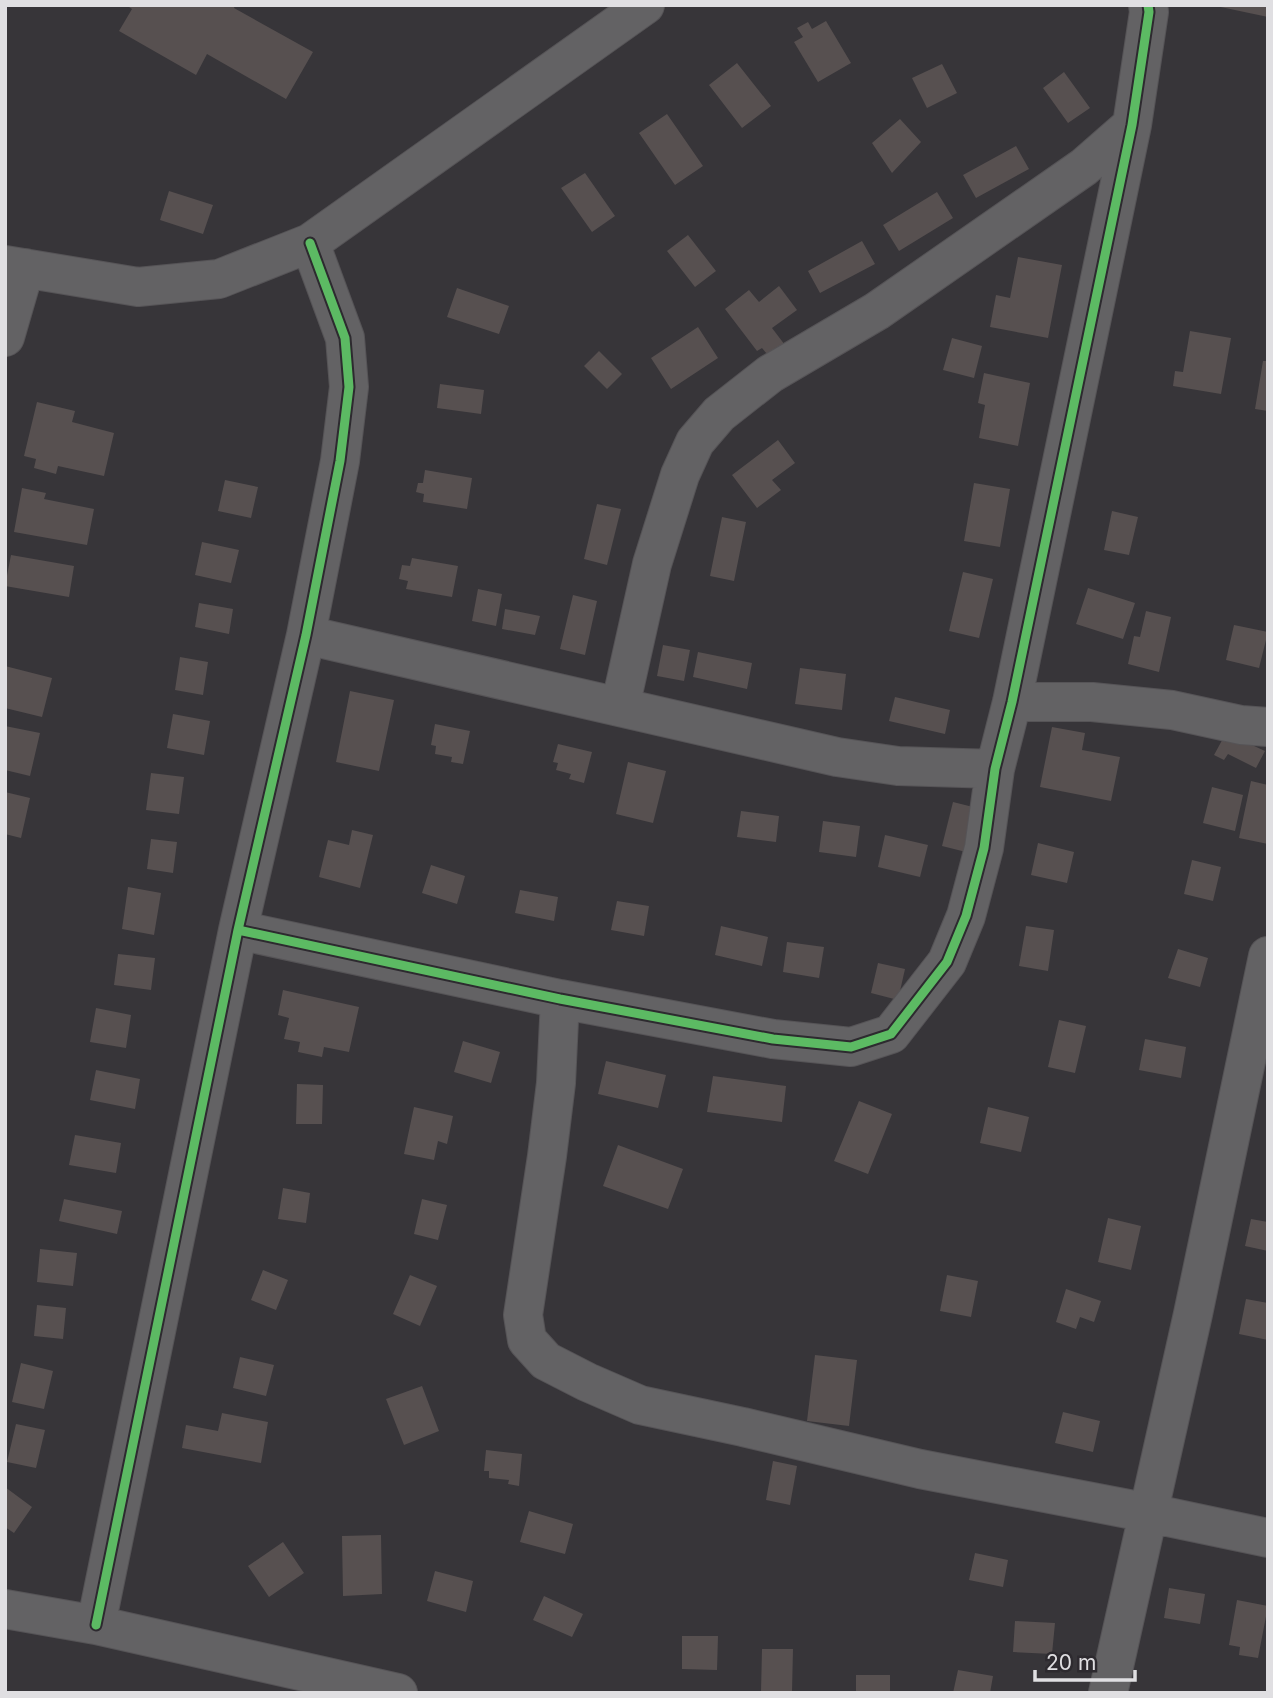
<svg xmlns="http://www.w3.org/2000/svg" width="1273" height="1698" font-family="Inter,sans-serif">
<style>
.building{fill:#575050}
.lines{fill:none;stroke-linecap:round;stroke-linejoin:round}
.minor-casing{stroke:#565457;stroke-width:40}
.minor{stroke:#636264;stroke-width:38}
.cycleway-casing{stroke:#2d2a2f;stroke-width:13}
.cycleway{stroke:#5cba63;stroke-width:9}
</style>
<rect width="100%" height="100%" fill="#373539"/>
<path class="building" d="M126 5H235L234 8 313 52 286 99 207 54 196 75 119 31 132 9Z
M1216 5H1268V17L1216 6Z
M826 21 851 63 818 82 794 42 803 37 797 28 808 22 812 29Z
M737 63 771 106 742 128 709 85Z
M942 64 957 93 927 108 912 78Z
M1064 72 1090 108 1068 123 1043 88Z
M667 114 703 166 675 185 639 133Z
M900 119 921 142 892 173 872 143Z
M1016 146 1029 169 976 198 963 175Z
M585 173 615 216 592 232 561 188Z
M169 191 213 205 203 234 160 220Z
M937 192 953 218 899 251 883 225Z
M688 235 716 271 695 287 667 251Z
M862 241 875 264 820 293 808 271Z
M1018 257 1062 265 1048 338 990 327 996 295 1010 298Z
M779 286 797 310 772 328 788 349 772 360 762 348 757 351 725 309 749 290 759 302Z
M457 288 509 306 499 334 447 317Z
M698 327 718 358 671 389 651 358Z
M1190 331 1231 338 1221 394 1173 386 1175 371 1183 372Z
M952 338 982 346 974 378 943 370Z
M599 351 622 374 607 389 584 366Z
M1263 361H1268V411L1255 409Z
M984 373 1030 383 1018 446 979 438 985 405 978 403Z
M440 384 484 390 481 414 437 408Z
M37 402 75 411 72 422 114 433 104 476 58 466 56 474 34 468 36 459 24 456Z
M778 440 795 463 772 480 781 490 757 508 732 475Z
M425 470 472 478 467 509 423 502 424 494 416 492 418 483H423Z
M225 480 258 487 251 518 218 511Z
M974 483 1010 489 1000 547 964 541Z
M22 488 46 493 44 499 94 509 87 545 14 532Z
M597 504 621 509 607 565 584 559Z
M1112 511 1138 517 1129 555 1104 550Z
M722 517 746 522 734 581 710 576Z
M202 542 239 550 231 583 195 575Z
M11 555 74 566 69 597 5 586Z
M412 558 458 566 452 597 406 589 408 581 399 579 402 565 410 566Z
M963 572 993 579 979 638 949 631Z
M1088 588 1135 603 1123 639 1076 624Z
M478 589 502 594 496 626 472 621Z
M573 595 597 601 585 655 560 649Z
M199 603 233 609 229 634 195 627Z
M505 609 540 616 535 635 502 629Z
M1146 611 1171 617 1159 672 1128 664 1134 636 1140 637Z
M1234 625 1268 632 1259 668 1226 660Z
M663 645 690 650 684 681 657 676Z
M698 652 752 663 747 689 693 677Z
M180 657 208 662 203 695 175 690Z
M5 666 52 678 42 717 5 708Z
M800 668 846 674 842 710 795 704Z
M350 691 394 700 379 771 336 762Z
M895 697 950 710 945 734 889 721Z
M173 714 210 721 204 755 167 748Z
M435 724 470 731 463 764 451 762 452 757 435 754 436 746 431 745Z
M5 726 40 733 30 776 5 770Z
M1052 727 1085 733 1082 750 1120 757 1111 801 1040 787Z
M1226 733 1265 751 1256 768 1228 754 1224 760 1214 755Z
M558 744 592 752 584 783 569 779 571 774 556 770 558 763 553 762Z
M628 762 666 771 653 823 616 814Z
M151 773 184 777 179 814 146 810Z
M1251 781 1268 785V844L1239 838Z
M1212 787 1243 795 1235 831 1203 823Z
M5 792 30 798 21 838 5 834Z
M953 802 981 809 970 853 942 846Z
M741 811 779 816 776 842 737 837Z
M823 821 860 826 856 857 819 852Z
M352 830 373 835 360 888 319 877 328 840 349 845Z
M885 835 928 845 920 877 878 867Z
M151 839 177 842 173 873 147 869Z
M1038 843 1074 852 1067 883 1031 875Z
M1192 860 1221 867 1213 901 1184 894Z
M431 865 465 876 457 904 422 893Z
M128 887 161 893 154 935 122 929Z
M520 890 558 897 554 921 515 913Z
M617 901 649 906 644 936 611 930Z
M721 926 768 937 762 966 715 955Z
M1026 926 1054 930 1048 971 1019 966Z
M787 942 824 947 819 978 783 972Z
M1178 949 1208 958 1200 987 1168 978Z
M118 954 155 958 151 990 114 985Z
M878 963 905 969 898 1000 871 993Z
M283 990 359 1007 349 1052 324 1047 322 1057 298 1052 300 1042 284 1039 289 1018 278 1015Z
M96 1008 131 1015 126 1048 90 1042Z
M1059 1020 1086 1026 1075 1073 1048 1067Z
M1145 1039 1186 1047 1181 1078 1139 1070Z
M463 1041 500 1052 491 1083 454 1072Z
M606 1061 666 1075 658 1108 598 1094Z
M96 1070 140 1079 135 1109 90 1100Z
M713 1076 786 1086 782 1122 707 1112Z
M297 1084 323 1085 322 1124H296Z
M859 1101 892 1114 868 1174 834 1161Z
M414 1107 453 1116 447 1144 438 1141 434 1160 404 1154Z
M988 1107 1029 1117 1021 1152 980 1143Z
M75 1135 121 1143 116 1173 69 1165Z
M618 1145 683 1169 668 1209 603 1186Z
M283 1188 310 1193 306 1223 278 1219Z
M64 1199 122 1211 117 1234 59 1221Z
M422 1199 447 1205 438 1240 414 1234Z
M1108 1218 1141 1226 1131 1270 1098 1262Z
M1251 1219 1268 1222V1251L1245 1246Z
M40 1249 77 1253 73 1286 37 1282Z
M263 1270 288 1280 276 1310 251 1300Z
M410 1275 437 1286 420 1326 393 1314Z
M947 1275 978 1281 971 1317 940 1311Z
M1066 1289 1101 1301 1094 1322 1080 1317 1076 1329 1056 1322Z
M1246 1299 1268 1303V1340L1239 1334Z
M37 1305 66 1308 63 1339 34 1336Z
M815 1355 857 1360 849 1426 807 1421Z
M240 1357 274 1365 266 1396 233 1388Z
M21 1363 53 1371 44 1409 12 1402Z
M422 1386 439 1431 404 1445 386 1399Z
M1063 1412 1100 1421 1093 1452 1055 1443Z
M222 1413 268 1422 261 1463 182 1448 186 1425 218 1431Z
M16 1424 45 1430 36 1468 7 1462Z
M486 1450 522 1454 519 1486 508 1484 509 1480 489 1478V1471H484Z
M773 1461 797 1466 790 1505 766 1500Z
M5 1487 32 1507 14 1533 5 1527Z
M529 1511 573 1524 565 1554 520 1542Z
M381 1535 382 1594 343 1596 342 1536Z
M283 1542 304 1573 269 1597 248 1566Z
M975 1553 1008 1560 1003 1587 969 1580Z
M435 1571 473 1581 466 1612 427 1601Z
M1169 1588 1205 1594 1200 1624 1164 1618Z
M544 1596 583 1614 572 1637 533 1620Z
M1237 1600 1268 1606 1258 1658 1239 1655 1240 1647 1229 1645Z
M1015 1621 1055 1623 1052 1654 1013 1652Z
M682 1636H718L717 1670 682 1669Z
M762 1649H793L792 1692H761Z
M958 1670 993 1676 990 1693H953Z
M856 1675H890V1693H856Z"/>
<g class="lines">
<defs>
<path id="minor" d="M5 265 138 287 219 279 310 243 645 5
M5 337 25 268
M306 635 837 757 898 766 995 769
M1012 702H1092L1172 710 1241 725 1268 727
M620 707 652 564 680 475 695 442 719 414 770 374 877 311 1084 167 1132 125
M238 930 560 999 773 1039 851 1047 891 1034 947 962 966 916 984 848 995 769 1012 702 1132 125 1149 12 1148 5
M560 999 556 1083 547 1156 523 1315 527 1340 546 1361 587 1382 640 1405 743 1427 920 1469 1149 1513 1268 1538
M5 1609 96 1625 398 1693
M96 1625 238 930 306 635 340 461 349 387 345 338 310 243
M1108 1693 1193 1314 1268 956"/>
</defs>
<use href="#minor" class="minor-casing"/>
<use href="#minor" class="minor"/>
<defs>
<path id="cycleway" d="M238 930 560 999 773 1039 851 1047 891 1034 947 962 966 916 984 848 995 769 1012 702 1132 125 1149 12 1148 5
M96 1625 238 930 306 635 340 461 349 387 345 338 310 243"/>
</defs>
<use href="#cycleway" class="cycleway-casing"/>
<use href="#cycleway" class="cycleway"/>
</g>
<rect width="1273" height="1698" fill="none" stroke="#e0dfe2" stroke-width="14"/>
<path d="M1035 1670v10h100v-10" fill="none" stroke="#e0dfe2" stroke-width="3.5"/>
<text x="1046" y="1670" font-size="21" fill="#e0dfe2" stroke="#2d2a2f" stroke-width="5" paint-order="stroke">20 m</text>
</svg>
